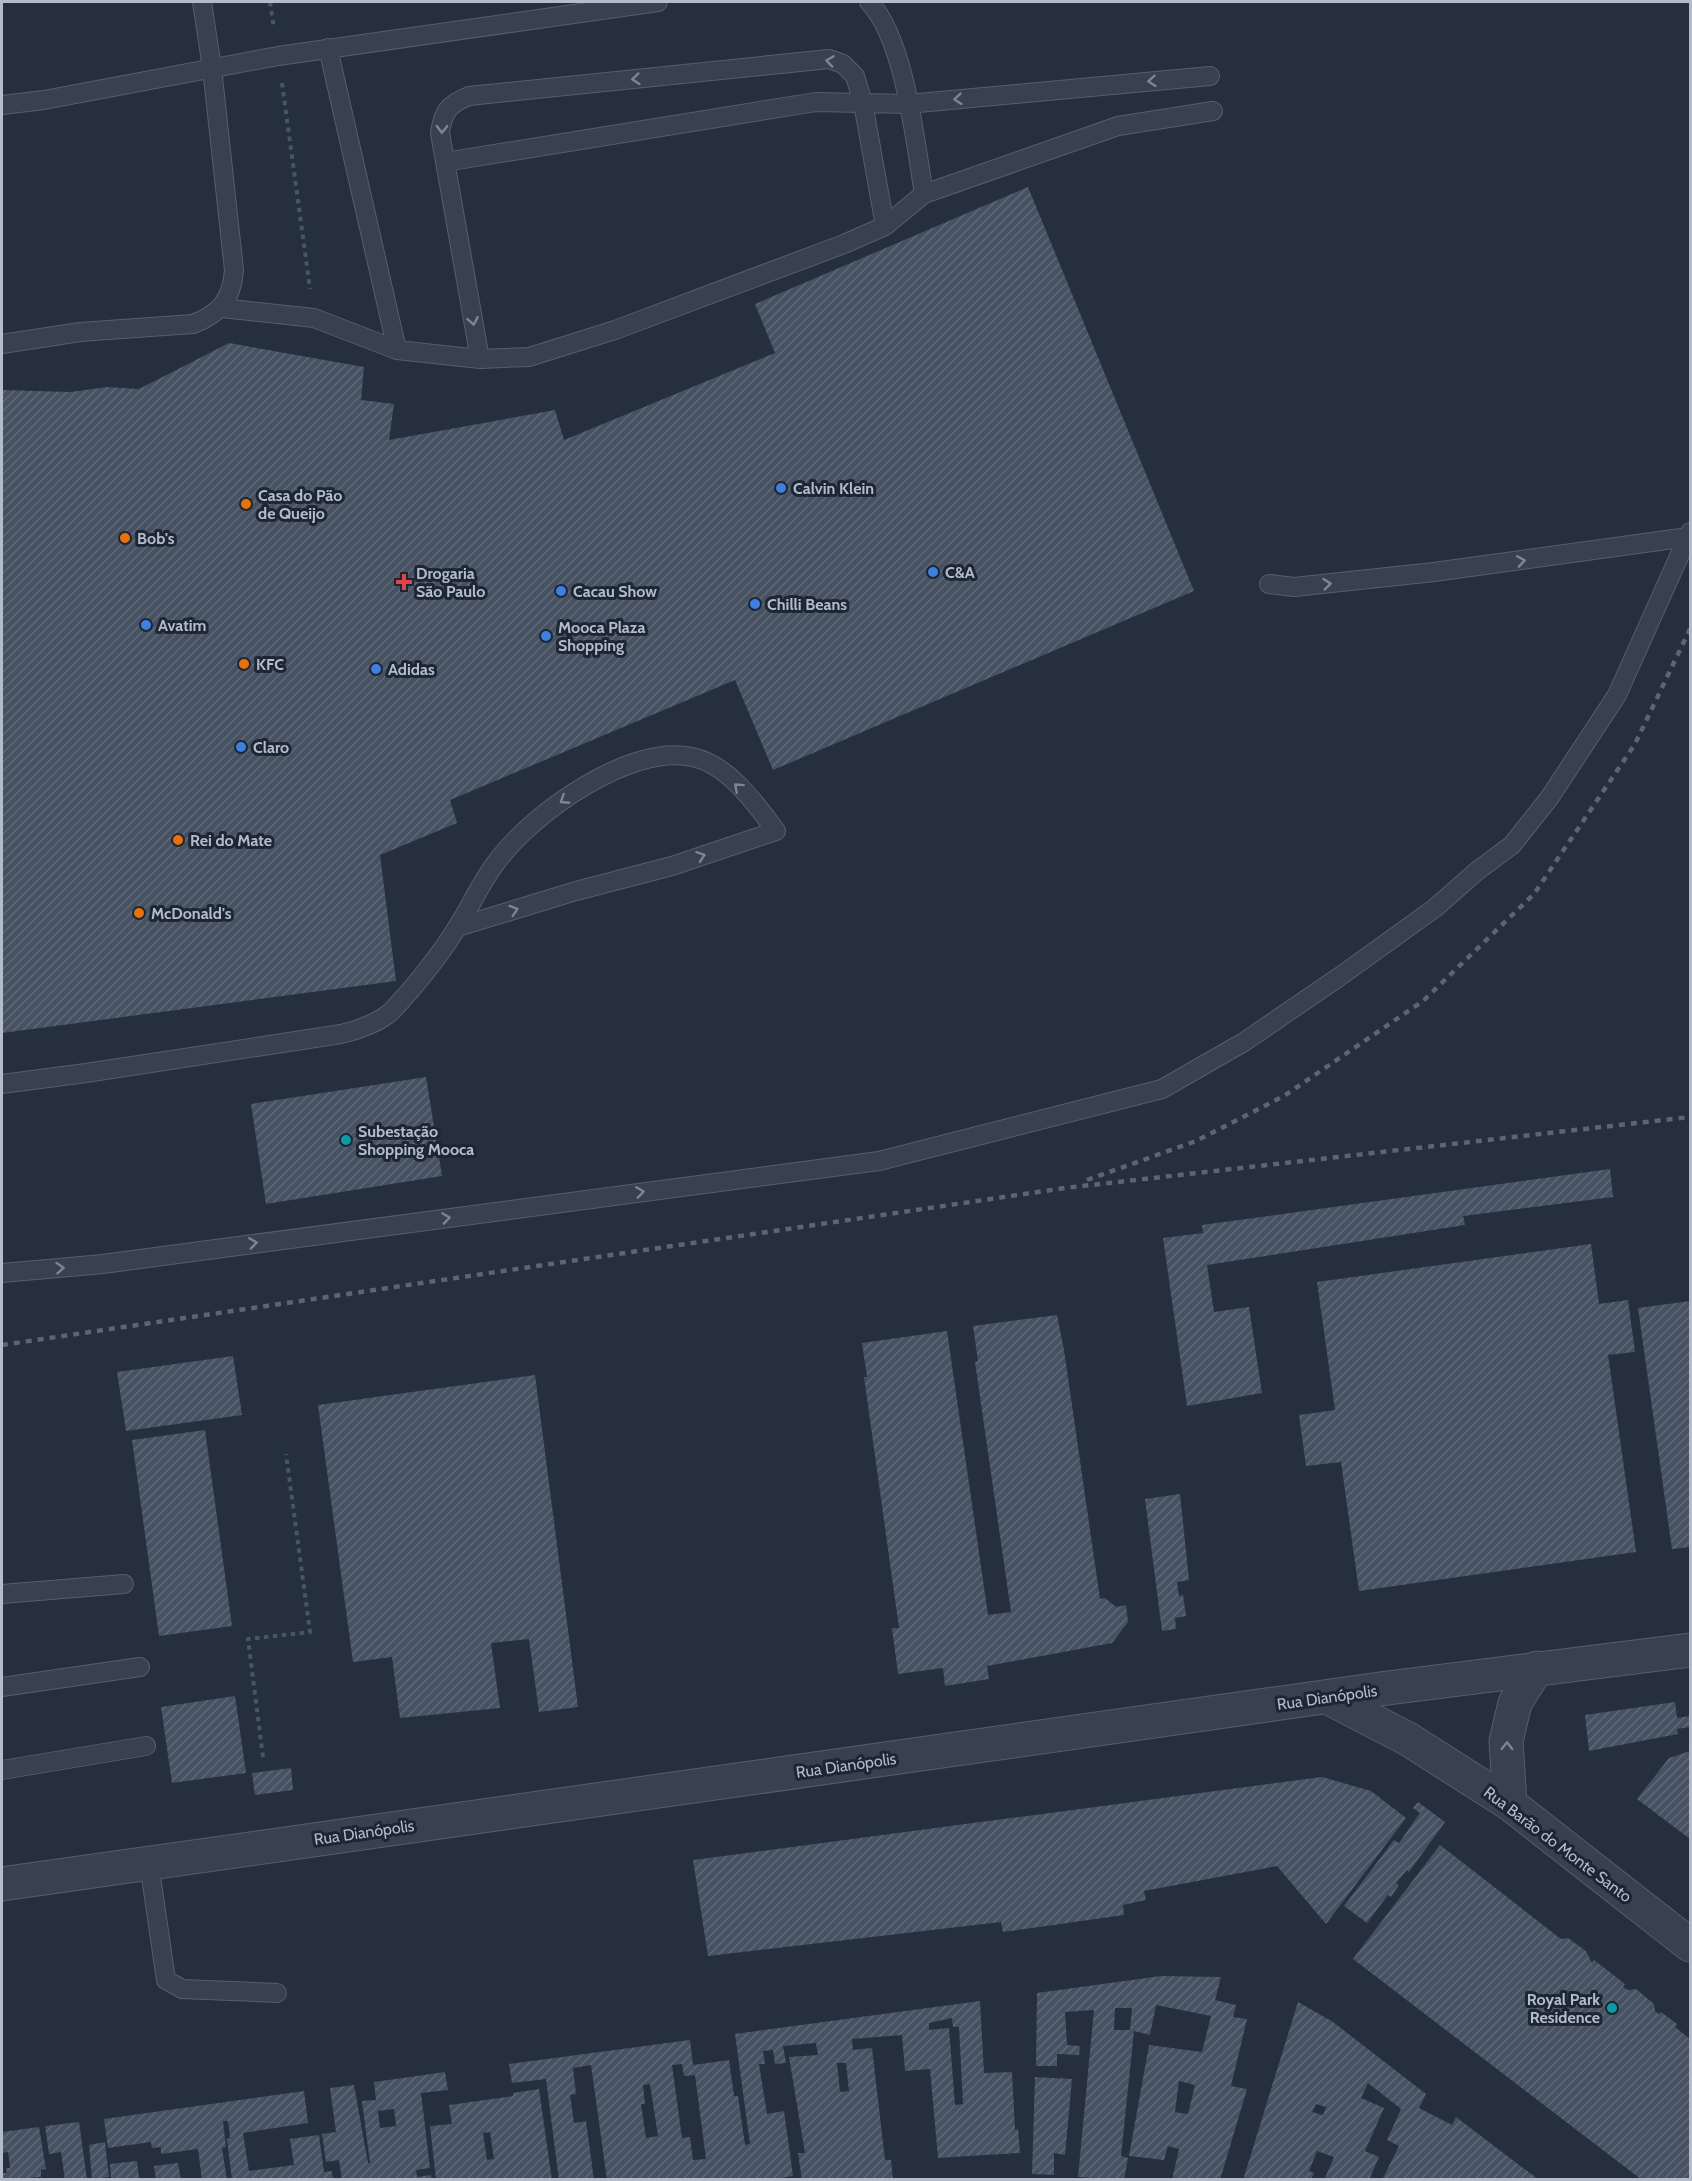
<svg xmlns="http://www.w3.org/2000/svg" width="1692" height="2181" font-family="Cabin,sans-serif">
<defs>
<pattern id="building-hatch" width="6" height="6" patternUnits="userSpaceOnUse" patternTransform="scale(1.5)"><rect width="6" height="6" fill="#465162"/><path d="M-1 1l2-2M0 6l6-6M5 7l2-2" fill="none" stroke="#5e6877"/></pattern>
</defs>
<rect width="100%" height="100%" fill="#252f3e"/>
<path fill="url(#building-hatch)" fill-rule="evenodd" d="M1028 187 1194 591 773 770 735 680 450 800 457 823 380 855 396 981 2 1033V390L71 392 107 387 139 389 229 343 364 367 361 400 394 404 389 440 555 410 564 440 775 353 755 304Z
M426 1077 442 1176 266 1204 251 1104Z
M1610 1169 1613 1197 1463 1216 1465 1225 1207 1265 1214 1312 1249 1307 1262 1393 1187 1406 1163 1238 1203 1233 1202 1225Z
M1591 1244 1599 1304 1628 1300 1635 1352 1608 1355 1636 1552 1359 1591 1341 1462 1306 1466 1299 1415 1335 1410 1317 1282Z
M1690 1301V1547L1672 1549 1638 1308Z
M1057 1315 1064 1350 1100 1599 1105 1598 1116 1607 1126 1605 1128 1622 1112 1643 987 1666 989 1679 945 1686 943 1668 898 1674 892 1628H899L864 1377H867L862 1343 947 1331 988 1615 1011 1612 975 1362 978 1361 973 1326Z
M233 1356 242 1415 126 1431 117 1372Z
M535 1375 578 1707 539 1712 529 1639 491 1643 500 1708 400 1718 392 1657 353 1662 318 1405Z
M205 1430 232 1626 159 1636 132 1440Z
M1180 1494 1189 1580 1177 1582 1179 1596 1183 1595 1186 1616 1175 1618 1176 1629 1162 1631 1145 1499Z
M235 1696 246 1773 172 1783 161 1707Z
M1675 1702 1677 1718 1690 1716V1727L1677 1729 1678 1734 1589 1751 1585 1715Z
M1690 1751V1839L1637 1799 1669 1758Z
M291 1768 293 1790 255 1795 252 1773Z
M1322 1777 1371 1791 1406 1818 1326 1924 1277 1866 1144 1891 1146 1900 1123 1905 1124 1915 1003 1932 1001 1922 708 1956 693 1860Z
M1418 1802 1445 1822 1409 1872 1407 1870 1396 1883 1399 1885 1391 1897 1388 1895 1367 1923 1344 1906 1394 1840 1399 1843 1420 1813 1413 1808Z
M1440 1845 1561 1939 1568 1938 1586 1951 1592 1963 1594 1960 1625 1984 1623 1987 1628 1990 1636 1989 1654 2004 1655 2011 1659 2014 1661 2012 1677 2024 1675 2027 1690 2039V2180H1642L1353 1959Z
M1161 1976 1221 1977 1215 2000 1236 2005 1233 2017 1247 2019 1231 2086 1247 2089 1220 2180H1172L1179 2149 1168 2146 1164 2160 1129 2156 1149 2045 1202 2052 1211 2016 1156 2005 1150 2035 1134 2031 1121 2156 1128 2158 1124 2180 1078 2177 1094 2010 1065 2012 1067 2045 1080 2046 1079 2055 1057 2054V2066H1036L1037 1993ZM1115 2008H1132L1130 2030H1114ZM1179 2081 1195 2085 1188 2114 1175 2112Z
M980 2001 984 2073 1012 2072 1015 2130 1018 2129 1020 2153 938 2158 930 2069 905 2071 902 2035 852 2039 853 2050 872 2048 885 2160H891L893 2180H802L798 2153H805L789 2057 818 2055 816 2043 783 2046 786 2063 775 2064 773 2050 763 2051 765 2064H759L767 2114 784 2111 793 2176 768 2180H607L591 2065 573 2068 576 2094 570 2095 574 2123 586 2121 594 2180H559L546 2079 512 2083 509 2064 690 2040 693 2065 729 2060 734 2096H738L745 2145 750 2144 735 2034ZM952 2018 953 2027H959L963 2104 955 2105 949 2028 929 2030V2023ZM837 2063H846L849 2091 840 2092ZM682 2064 684 2076 695 2075 706 2159 693 2160 690 2137 682 2138 672 2065ZM650 2084 658 2136 646 2138 641 2104H645L643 2085Z
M1298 2002 1333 2022 1426 2094 1419 2108 1452 2125 1456 2117 1539 2180H1382L1399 2146 1387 2140 1401 2109 1368 2083 1361 2098 1384 2108 1365 2151 1379 2157 1369 2180H1324L1334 2157 1317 2151 1309 2171 1314 2173 1311 2180H1243ZM1316 2104 1326 2107 1323 2115 1312 2112Z
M445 2072 448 2090 421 2093 430 2168 416 2170 417 2177 431 2175 432 2180H342L339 2160 326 2162 322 2134 336 2132 330 2088 354 2085 368 2163H370L362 2101 376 2100 374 2082ZM394 2109 396 2126 380 2128 378 2111Z
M1035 2077 1072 2079 1065 2155 1054 2153V2175L1032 2174Z
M539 2089 552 2180H436L430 2126 452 2124 449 2105 513 2096V2093ZM490 2132 494 2159 487 2160 483 2133Z
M304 2091 308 2123 243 2133 249 2171 294 2165 290 2139 319 2135 324 2172 332 2171 333 2180H232L227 2139 230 2138 228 2121H223L226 2147 222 2148 227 2180H202L198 2149 161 2154V2147L152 2148 151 2142 108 2148 104 2119Z
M79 2122 87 2180H65L61 2152 49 2154 45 2126Z
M39 2127 46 2169 41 2170V2177L2 2180V2173H7L6 2168H10L8 2152 2 2153V2132Z
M105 2142 109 2177 92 2179 89 2145Z
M137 2161 139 2178 144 2180H111L110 2164Z
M178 2163 181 2180H156L154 2166Z"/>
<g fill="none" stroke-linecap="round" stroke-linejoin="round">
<g stroke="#565f6c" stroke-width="20">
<path id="service" d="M869 2C905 39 915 142 924 194L1118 126 1213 111
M328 48 397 350 480 359 529 357 615 330 844 244 885 226 924 194
M2 105 44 100 278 56 658 2
M445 162 816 102 908 104 1210 76
M222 308 314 318 397 350
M2 344 80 332 193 324C220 314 232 299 234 270L212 68 202 2
M480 359 440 133C443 111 449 104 469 96L829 59 843 64 855 76 863 103 885 226
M1269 584 1294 587 1434 572 1688 537
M2 1084 86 1073 341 1034C358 1030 373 1025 387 1015 395 1009 402 999 409 992 426 972 444 949 458 926 472 904 482 880 498 860 533 813 631 743 692 757 728 764 756 804 776 831L672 866 576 891 458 927
M2 1273 103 1264 879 1161 1162 1089 1244 1042 1339 977 1435 908 1477 871 1512 845 1550 797 1617 695 1690 532
M2 1594 124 1584
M2 1687 140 1667
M2 1770 146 1746
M149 1863 166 1980 182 1989 277 1993"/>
</g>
<g stroke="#565f6c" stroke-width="35">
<path id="tertiary" d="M1327 1697 1408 1739 1510 1804 1690 1945
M1510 1804 1506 1741 1515 1703 1537 1668
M2 1884 1380 1689 1690 1650"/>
</g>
<path stroke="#45595c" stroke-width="4" stroke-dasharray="4.5 4.5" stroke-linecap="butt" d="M270 2 274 28
M282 83 310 289
M263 1757 248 1639 310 1632 286 1454"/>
<use href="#service" stroke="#38414e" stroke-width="18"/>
<use href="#tertiary" stroke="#38414e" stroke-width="33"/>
<path stroke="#5b6575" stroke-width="4.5" stroke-dasharray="6 6" stroke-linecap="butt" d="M1087 1180 1196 1141 1284 1096 1423 1001 1534 894 1635 744 1690 629
M2 1345 1065 1188 1690 1117"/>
</g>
<defs><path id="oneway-chevron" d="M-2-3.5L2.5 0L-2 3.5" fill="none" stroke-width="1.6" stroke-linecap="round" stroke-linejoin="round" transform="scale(1.5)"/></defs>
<g stroke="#7d8592">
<use href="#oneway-chevron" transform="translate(830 61) rotate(-172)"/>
<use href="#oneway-chevron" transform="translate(636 79) rotate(174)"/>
<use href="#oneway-chevron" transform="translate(1152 81) rotate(175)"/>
<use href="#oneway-chevron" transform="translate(958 99) rotate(175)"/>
<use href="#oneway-chevron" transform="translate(442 129) rotate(91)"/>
<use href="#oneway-chevron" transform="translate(473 321) rotate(80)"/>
<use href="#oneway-chevron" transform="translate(1521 561) rotate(-9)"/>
<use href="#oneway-chevron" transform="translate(1327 584) rotate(-6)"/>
<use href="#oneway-chevron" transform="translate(738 787) rotate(-138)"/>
<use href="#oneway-chevron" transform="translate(564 800) rotate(147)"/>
<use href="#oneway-chevron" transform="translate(701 856) rotate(-19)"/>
<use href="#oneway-chevron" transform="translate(514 910) rotate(-18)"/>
<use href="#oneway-chevron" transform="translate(640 1192) rotate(-8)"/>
<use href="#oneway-chevron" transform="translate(446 1218) rotate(-8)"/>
<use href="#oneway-chevron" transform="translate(253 1243) rotate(-8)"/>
<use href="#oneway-chevron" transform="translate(60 1268) rotate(-5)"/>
<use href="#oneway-chevron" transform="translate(1507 1746) rotate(-89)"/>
</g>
<g fill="#3f7fe0" stroke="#1d2633" stroke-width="2">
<circle cx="781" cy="488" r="6"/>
<circle cx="933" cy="572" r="6"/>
<circle cx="561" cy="591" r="6"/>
<circle cx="755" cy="604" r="6"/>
<circle cx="146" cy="625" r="6"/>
<circle cx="546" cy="636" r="6"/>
<circle cx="376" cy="669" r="6"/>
<circle cx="241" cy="747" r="6"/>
</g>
<g fill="#e8710a" stroke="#1d2633" stroke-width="2">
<circle cx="246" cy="504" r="6"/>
<circle cx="125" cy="538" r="6"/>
<circle cx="244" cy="664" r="6"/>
<circle cx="178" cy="840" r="6"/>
<circle cx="139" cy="913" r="6"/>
</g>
<path fill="#e0444e" stroke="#1d2633" stroke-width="2" d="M401 573h6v6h6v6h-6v6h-6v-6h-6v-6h6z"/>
<g fill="#0f9aa8" stroke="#1d2633" stroke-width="2">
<circle cx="346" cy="1140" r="6"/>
<circle cx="1612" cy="2008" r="6"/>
</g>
<g text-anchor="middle" stroke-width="6" stroke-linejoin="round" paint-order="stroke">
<g font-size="16" font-weight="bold" fill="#b5bcc9" stroke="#1d2633" text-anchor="start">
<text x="793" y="494">Calvin Klein</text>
<text x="258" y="501">Casa do Pão<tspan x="258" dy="18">de Queijo</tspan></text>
<text x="137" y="544">Bob's</text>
<text x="945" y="578">C&amp;A</text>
<text x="416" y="579">Drogaria<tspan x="416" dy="18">São Paulo</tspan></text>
<text x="573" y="597">Cacau Show</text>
<text x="767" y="610">Chilli Beans</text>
<text x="158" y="631">Avatim</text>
<text x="558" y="633">Mooca Plaza<tspan x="558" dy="18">Shopping</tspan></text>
<text x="256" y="670">KFC</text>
<text x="388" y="675">Adidas</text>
<text x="253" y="753">Claro</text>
<text x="190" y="846">Rei do Mate</text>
<text x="151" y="919">McDonald's</text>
<text x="358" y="1137">Subestação<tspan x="358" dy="18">Shopping Mooca</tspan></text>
<text x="1600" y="2005" text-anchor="end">Royal Park<tspan x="1600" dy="18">Residence</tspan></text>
</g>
<g font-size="16" fill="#b5bcc9" stroke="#1d2633">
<text transform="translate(1327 1697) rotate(-8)" y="6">Rua Dianópolis</text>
<text transform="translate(846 1765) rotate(-8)" y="6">Rua Dianópolis</text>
<text transform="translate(364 1832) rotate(-8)" y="6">Rua Dianópolis</text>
<text transform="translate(1558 1844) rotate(37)" y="6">Rua Barão do Monte Santo</text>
</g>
</g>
<rect width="1692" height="2181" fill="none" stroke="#b5bcc9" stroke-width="6"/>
</svg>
